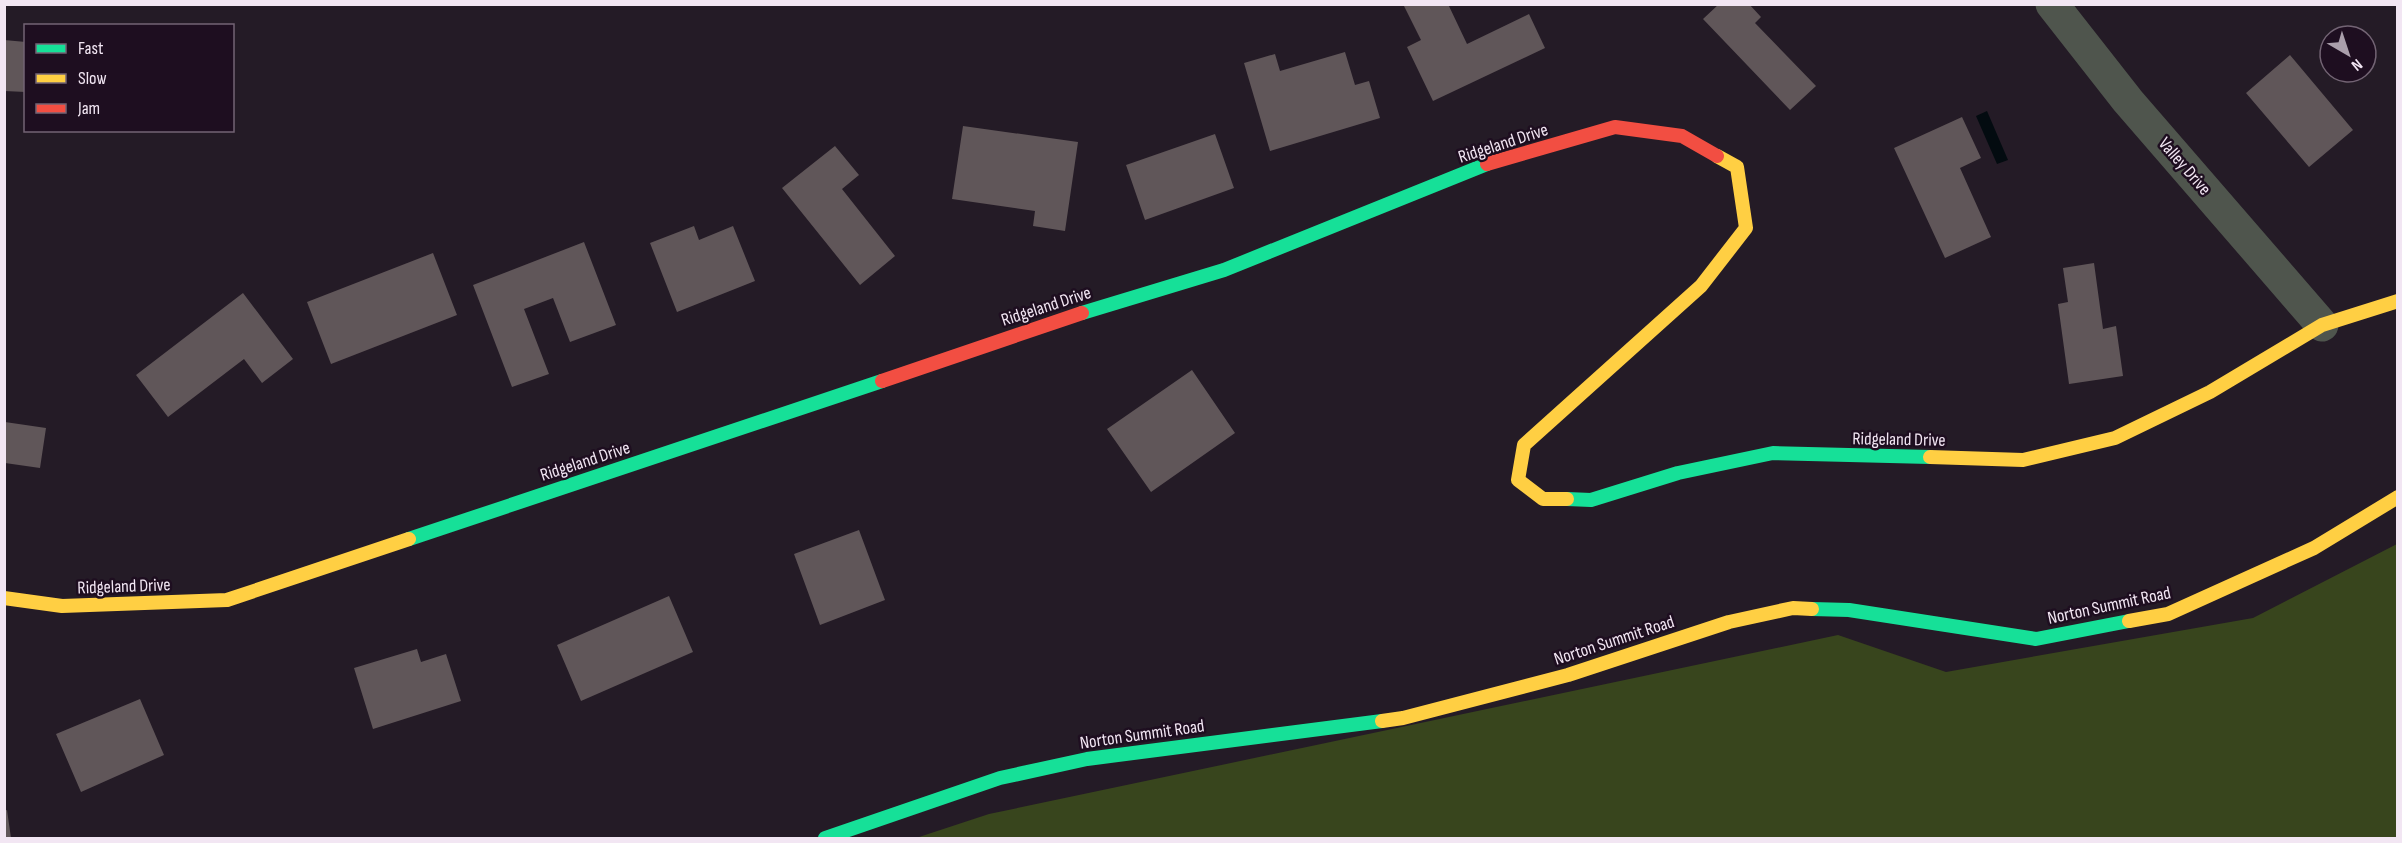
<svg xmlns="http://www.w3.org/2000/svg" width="2402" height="843" font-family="'Sofia Sans Condensed',sans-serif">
<rect width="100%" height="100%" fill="#241b26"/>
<path fill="#38451d" d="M2397 544V838H916L989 814 1838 635 1946 672 2253 618Z"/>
<path fill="#030b10" d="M1987 111 2008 160 1997 164 1976 116Z"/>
<path fill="#605659" d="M1403 4H1448L1467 44 1529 14 1545 48 1433 101 1407 47 1421 40Z
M1719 4H1749L1761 17 1755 23 1816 86 1790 110 1703 19Z
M4 40 26 42V92L4 91Z
M1345 52 1355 85 1369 81 1380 118 1270 151 1244 63 1275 54 1280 71Z
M2290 55 2353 130 2309 167 2246 93Z
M1962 117 1981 158 1960 168 1991 237 1945 258 1894 148Z
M963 126 1078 142 1065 231 1033 226 1035 211 952 199Z
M1215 134 1234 188 1145 220 1126 165Z
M835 146 859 175 842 189 895 256 860 285 782 188Z
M694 226 699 240 733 226 755 281 677 312 650 243Z
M584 242 616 325 570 342 553 298 524 309 549 374 512 387 473 285Z
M433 253 457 315 331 364 307 302Z
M2094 263 2103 329 2116 326 2123 376 2069 384 2058 304 2068 302 2063 268Z
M243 293 293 359 262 383 244 359 168 417 136 375Z
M1192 370 1235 433 1151 492 1107 429Z
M5 422 46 428 40 468 5 463Z
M859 530 885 600 820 625 794 554Z
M669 596 693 652 581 701 557 645Z
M417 649 421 662 446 654 461 701 373 729 354 668Z
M140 699 164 755 81 792 56 734Z
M7 810 11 838H4V811Z"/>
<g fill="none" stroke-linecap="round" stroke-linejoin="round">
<path stroke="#4f554d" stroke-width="33" d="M2052 4 2128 101 2322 325"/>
<path stroke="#16e098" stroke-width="14" d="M1082 313 1224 270 1487 164
M1567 499 1591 500 1678 473 1773 453 1930 457
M409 539 882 381
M1812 609 1849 610 2036 639 2129 621
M825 838 1000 778 1087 759 1382 721"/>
<path stroke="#ffcf43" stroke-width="14" d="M1930 457 2023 460 2115 438 2210 392 2322 325 2398 301
M1567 499H1543L1518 480 1524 445 1701 286 1746 228 1737 167 1717 156
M4 598 62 606 227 600 409 539
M2129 621 2168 614 2314 548 2398 497
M1382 721 1403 718 1568 675 1729 622 1793 608 1812 609"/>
<path stroke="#f24e42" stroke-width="14" d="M1487 164 1615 127 1682 136 1717 156
M882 381 1082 313"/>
</g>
<g text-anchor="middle" stroke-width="5" stroke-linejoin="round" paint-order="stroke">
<g font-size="18" fill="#f2e6f3" stroke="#1e0e20">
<text transform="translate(1503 143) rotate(-18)" y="6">Ridgeland Drive</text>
<text transform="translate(2185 166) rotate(49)" y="6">Valley Drive</text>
<text transform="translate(1046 306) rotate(-18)" y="6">Ridgeland Drive</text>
<text transform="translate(1899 439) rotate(1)" y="6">Ridgeland Drive</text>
<text transform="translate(585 461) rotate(-18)" y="6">Ridgeland Drive</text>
<text transform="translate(124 586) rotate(-2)" y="6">Ridgeland Drive</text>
<text transform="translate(2109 605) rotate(-12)" y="6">Norton Summit Road</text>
<text transform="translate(1614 640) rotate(-18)" y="6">Norton Summit Road</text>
<text transform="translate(1142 734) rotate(-8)" y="6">Norton Summit Road</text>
</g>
</g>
<rect width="2402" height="843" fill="none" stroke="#f2e6f3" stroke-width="12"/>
<rect x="24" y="24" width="210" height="108" fill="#1e0e20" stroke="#736474" stroke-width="1.5"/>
<rect x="36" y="44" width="30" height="9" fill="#16e098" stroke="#736474" stroke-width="1.5"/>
<text x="78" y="54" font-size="18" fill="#f2e6f3">Fast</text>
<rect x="36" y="74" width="30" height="9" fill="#ffcf43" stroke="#736474" stroke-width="1.5"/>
<text x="78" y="84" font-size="18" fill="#f2e6f3">Slow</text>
<rect x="36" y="104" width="30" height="9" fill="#f24e42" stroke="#736474" stroke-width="1.5"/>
<text x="78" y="114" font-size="18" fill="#f2e6f3">Jam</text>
<g transform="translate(2348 54) rotate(141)"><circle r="28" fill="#1e0e20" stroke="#736474" stroke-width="1.5"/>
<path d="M0-4.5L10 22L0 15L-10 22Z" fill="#aa9fab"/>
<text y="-9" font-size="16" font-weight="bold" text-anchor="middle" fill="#f2e6f3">N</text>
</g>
</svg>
